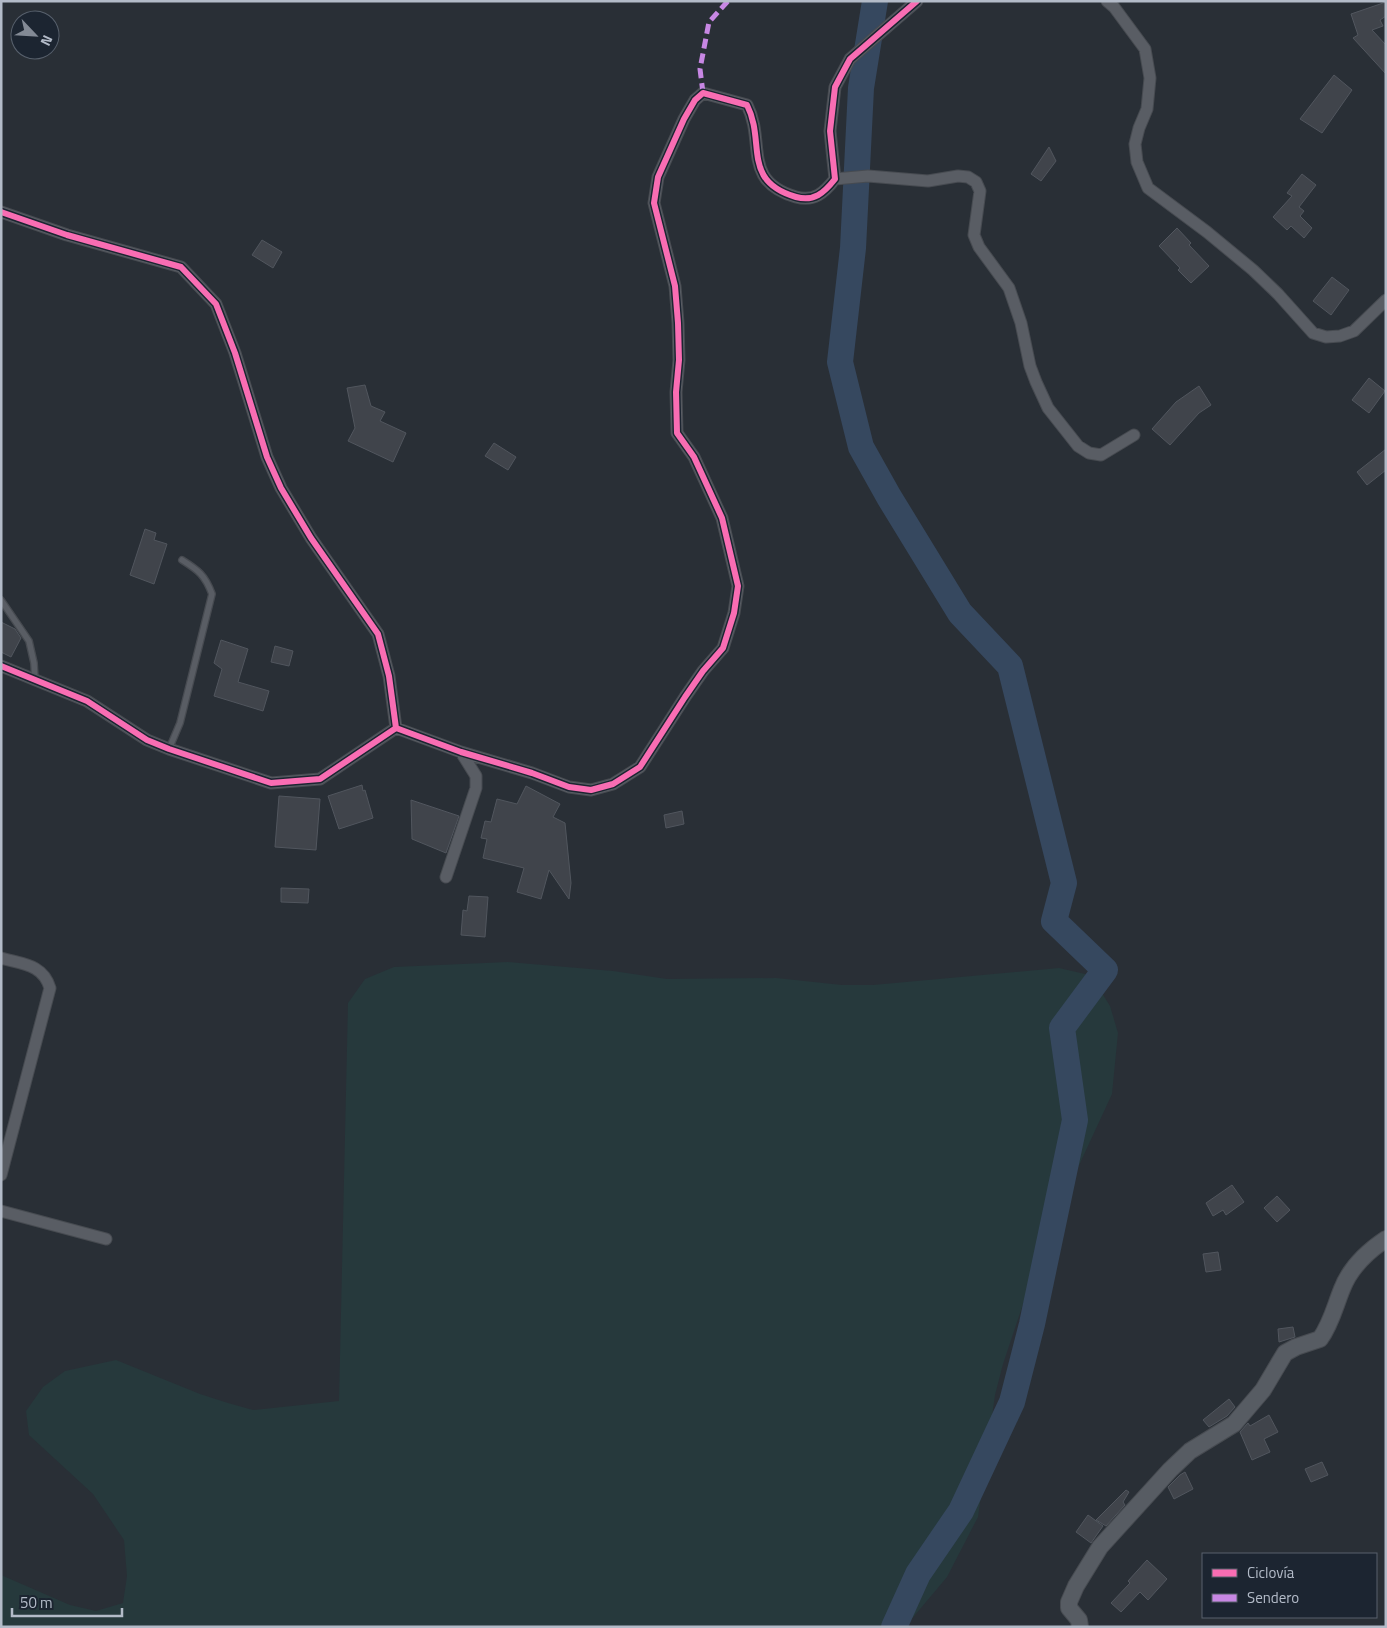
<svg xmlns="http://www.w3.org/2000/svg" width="1387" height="1628" font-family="'Titillium Web',sans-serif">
<rect width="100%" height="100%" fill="#292f36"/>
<path fill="#26393c" d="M508 962 613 971 667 979 776 978 842 985H873L1059 968 1085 974 1095 982 1110 1006 1118 1033 1112 1094 1044 1241 1003 1364 995 1395 978 1517 947 1577 910 1621 898 1627H1V1575L70 1605 96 1611 123 1603 127 1576 124 1540 93 1494 29 1435 26 1411 43 1387 65 1371 116 1360 200 1394 228 1403 253 1410 339 1401 348 1003 365 979 394 967Z"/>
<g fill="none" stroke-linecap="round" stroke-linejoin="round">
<path stroke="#36485f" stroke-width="26" d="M875 1 861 88 853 248 840 362 861 447 889 497 960 613 1010 666 1064 883 1054 921 1105 970 1062 1028 1075 1120 1032 1324 1012 1402 961 1511 918 1574 894 1627"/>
</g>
<path fill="#40444b" stroke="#51565e" d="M1386 2V16L1380 20 1383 26 1372 30 1386 45V74L1353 38 1358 35 1351 14Z
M1334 75 1352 90 1322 133 1300 119Z
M1049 147 1056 161 1041 181 1031 174Z
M1302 174 1316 185 1299 207 1304 211 1300 216 1312 228 1304 238 1291 226 1287 230 1273 217 1292 196 1287 193Z
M1177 228 1191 243 1189 245 1209 266 1191 283 1178 270 1180 268 1159 246Z
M262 240 282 252 273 268 252 255Z
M1332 277 1349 290 1331 315 1313 301Z
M1369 378 1385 391 1369 413 1352 400Z
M365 385 371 406 385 412 380 421 406 433 393 462 348 441 355 428 347 388Z
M1199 386 1211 405 1199 413 1170 445 1152 429 1176 402Z
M494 443 516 457 508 470 485 456Z
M1386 449V470L1367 485 1357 472Z
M145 529 156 533 154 540 167 544 154 584 130 575Z
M1 622 15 629 21 638 11 657 1 652Z
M221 640 248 649 238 682 269 691 263 711 214 696 222 669 214 663Z
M275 646 293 651 289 666 271 662Z
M362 785 363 791 365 790 373 818 339 829 328 796Z
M526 786 560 804 553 817 565 823 571 883 569 899 549 870 541 899 517 892 524 868 483 858 487 839 481 838 485 821 491 822 497 799 517 804Z
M279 796 320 799 316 850 275 847Z
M411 800 459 816 446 853 412 839Z
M682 811 684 824 666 828 664 815Z
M281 888 309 889 308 903 281 902Z
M469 896 488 897 485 937 461 935 463 910 467 911Z
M1232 1185 1244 1202 1226 1215 1223 1210 1213 1216 1206 1203Z
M1277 1196 1290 1210 1277 1222 1264 1208Z
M1218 1252 1221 1270 1206 1272 1203 1254Z
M1293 1327 1295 1337 1279 1342 1278 1329Z
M1229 1399 1235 1407 1227 1416 1209 1427 1203 1420Z
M1269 1415 1278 1432 1264 1439 1270 1452 1252 1460 1240 1432 1248 1423 1250 1426Z
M1322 1462 1328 1475 1311 1482 1305 1469Z
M1185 1472 1193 1489 1174 1499 1168 1487 1180 1475Z
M1126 1490 1129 1492 1123 1502 1125 1505 1106 1526 1096 1520Z
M1088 1515 1103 1526 1091 1543 1076 1532Z
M1147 1560 1167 1579 1148 1600 1140 1592 1121 1612 1111 1603 1130 1583 1128 1581Z"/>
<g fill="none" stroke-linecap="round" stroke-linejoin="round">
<g stroke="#474b51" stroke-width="8">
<path id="lane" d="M1 600 29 641 34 663 35 680
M169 749 180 723 212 594C205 575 198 570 182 560"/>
</g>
<g stroke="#474b51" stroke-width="13">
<path id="street" d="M1107 1 1114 7 1145 49 1150 78 1147 109 1139 128 1135 144 1137 162 1148 188 1207 232 1253 270 1278 294 1313 333 1326 337 1340 336 1354 331 1386 300
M835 179 868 176 928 181 958 176 968 177 976 182 980 191 974 235 979 247 1009 288 1021 323 1030 366 1036 382 1048 408 1078 446 1089 453 1101 455 1134 435
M1 212 67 235 181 267 216 304 235 353 267 457 281 488 311 538 378 634 389 676 396 728
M1 666 87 701 147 740 169 749 271 783 320 779 396 728 461 752 532 773 569 787 591 790 613 784 640 767 685 697 703 671 723 648 734 613 738 586 722 518 694 457 677 433 676 392 679 360 678 323 675 286 654 203 658 177 684 119 695 100 703 93 747 105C766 142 741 181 796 197 814 202 824 193 835 179L830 131 835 87 850 59 917 1
M446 877 476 788V776L461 752
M1 958C22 964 43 964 50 988L1 1175
M1 1211 106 1239"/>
</g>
<g stroke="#474b51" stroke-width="18">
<path id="secondary" d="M1080 1627 1079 1620 1069 1608V1602L1076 1586 1100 1547 1170 1470 1190 1451 1234 1424 1263 1390 1285 1353 1296 1347 1320 1339C1331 1324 1335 1306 1342 1289 1350 1268 1368 1251 1386 1239"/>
</g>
<use href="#lane" stroke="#595d64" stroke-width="5.5"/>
<use href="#street" stroke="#595d64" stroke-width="11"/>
<use href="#secondary" stroke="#575c63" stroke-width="16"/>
<path stroke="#c787e3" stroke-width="5" stroke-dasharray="10 5" stroke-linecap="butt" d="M703 93 700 69 709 22 728 1"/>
<g stroke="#1c2531" stroke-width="9">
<path id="cycleway" d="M1 212 67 235 181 267 216 304 235 353 267 457 281 488 311 538 378 634 389 676 396 728
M1 666 87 701 147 740 169 749 271 783 320 779 396 728 461 752 532 773 569 787 591 790 613 784 640 767 685 697 703 671 723 648 734 613 738 586 722 518 694 457 677 433 676 392 679 360 678 323 675 286 654 203 658 177 684 119 695 100 703 93 747 105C766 142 741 181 796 197 814 202 824 193 835 179L830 131 835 87 850 59 917 1"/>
</g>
<use href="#cycleway" stroke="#f96db3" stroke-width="6"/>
</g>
<rect width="1387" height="1628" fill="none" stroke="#b3bbc8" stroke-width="5"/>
<rect x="1202" y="1553" width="175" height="65" fill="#1c2531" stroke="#58616d"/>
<rect x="1212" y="1569" width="25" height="8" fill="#f96db3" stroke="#58616d"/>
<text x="1247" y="1578" font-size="15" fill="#b3bbc8">Ciclovía</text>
<rect x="1212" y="1594" width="25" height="8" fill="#c787e3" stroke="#58616d"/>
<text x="1247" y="1603" font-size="15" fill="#b3bbc8">Sendero</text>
<g transform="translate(35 35) rotate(115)"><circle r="24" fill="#1c2531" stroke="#58616d"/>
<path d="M0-4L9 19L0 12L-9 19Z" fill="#838a95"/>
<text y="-8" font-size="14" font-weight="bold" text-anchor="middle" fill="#b3bbc8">N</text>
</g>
<path d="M12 1608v8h110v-8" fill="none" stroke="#b3bbc8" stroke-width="2.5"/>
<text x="20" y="1608" font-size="15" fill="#b3bbc8" stroke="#1c2531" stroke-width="4" paint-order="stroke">50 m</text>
</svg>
